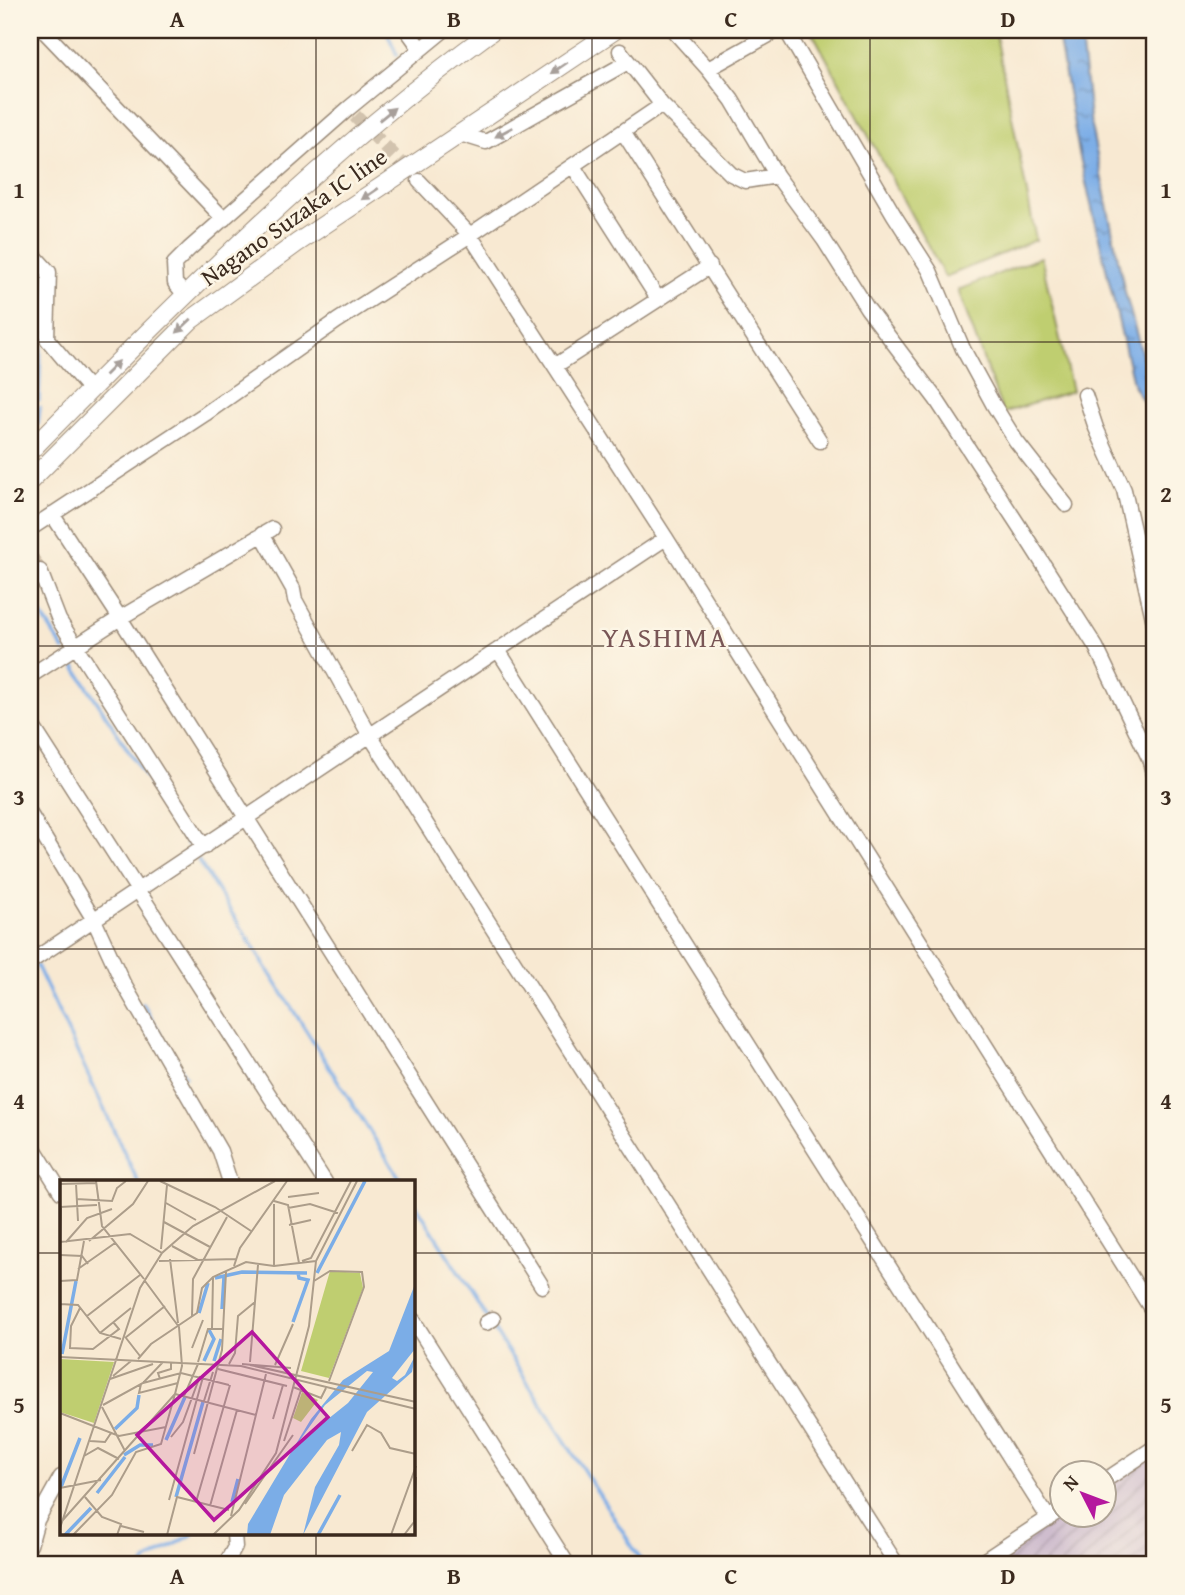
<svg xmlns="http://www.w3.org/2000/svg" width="1185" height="1595" font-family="'Gentium Book Plus',serif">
<defs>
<pattern id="industrial-furrows" width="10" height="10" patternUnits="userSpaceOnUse" patternTransform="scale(1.75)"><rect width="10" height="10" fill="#cfbdce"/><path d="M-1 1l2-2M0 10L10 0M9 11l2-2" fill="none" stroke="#a99aa7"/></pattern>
<pattern id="water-ripples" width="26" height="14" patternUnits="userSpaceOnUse" patternTransform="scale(1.75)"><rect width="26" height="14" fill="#7bade7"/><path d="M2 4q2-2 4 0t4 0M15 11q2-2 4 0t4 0" fill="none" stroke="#668dbb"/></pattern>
</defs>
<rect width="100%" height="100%" fill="#fcf5e5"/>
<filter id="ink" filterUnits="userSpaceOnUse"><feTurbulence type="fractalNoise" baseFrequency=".0143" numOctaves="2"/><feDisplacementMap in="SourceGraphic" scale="14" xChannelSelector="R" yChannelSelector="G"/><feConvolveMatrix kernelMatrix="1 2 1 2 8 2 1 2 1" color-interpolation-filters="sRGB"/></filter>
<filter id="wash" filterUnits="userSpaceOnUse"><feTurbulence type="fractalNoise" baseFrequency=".00686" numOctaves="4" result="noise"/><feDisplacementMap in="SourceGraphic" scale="28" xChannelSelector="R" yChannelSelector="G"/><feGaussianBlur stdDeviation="1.57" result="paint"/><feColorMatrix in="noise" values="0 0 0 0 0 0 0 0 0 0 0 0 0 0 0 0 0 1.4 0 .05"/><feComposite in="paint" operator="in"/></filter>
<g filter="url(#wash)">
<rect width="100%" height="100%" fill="#f8e9d2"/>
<path fill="url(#industrial-furrows)" d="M1155 1452V1565H984L1062 1514H1104L1105 1485Z"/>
<path fill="#bfce70" stroke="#7d7c47" stroke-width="2" d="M811 30H995L1036 240 945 277Z
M1041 257 1072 391 1003 413 958 290Z"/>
<path fill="url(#water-ripples)" stroke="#5b6c82" stroke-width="2" d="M1057 30H1080L1091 126 1124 288 1150 384 1155 390V419L1134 387 1079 153Z"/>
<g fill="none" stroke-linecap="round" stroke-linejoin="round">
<path stroke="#7bade7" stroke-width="3.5" d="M386 30 397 55
M39 401 41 340
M38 424 40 407
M30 597 64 650
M68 656 189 846
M30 793 64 857
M198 860 402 1182
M30 947 31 951
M37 966 138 1182
M143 1004 185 1076
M413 1200 487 1318
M491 1325 644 1565
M144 1565 147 1561 193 1534"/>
</g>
</g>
<g filter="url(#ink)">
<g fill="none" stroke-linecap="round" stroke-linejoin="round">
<path stroke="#d2c3ae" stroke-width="14" stroke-dasharray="14 7" stroke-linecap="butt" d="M355 116 413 175
M30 555 40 571"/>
<g stroke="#9a8a78" stroke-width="17">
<path id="minor" d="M43 30 224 219
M407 30 420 48
M673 30 708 69 732 100 777 176 824 240 867 308 936 399 1019 526 1096 647 1149 758 1155 781
M786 30 894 215 930 271 963 349 993 404 1016 441 1066 505
M620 51 662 105 731 174 745 181 777 176
M708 69 778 30
M623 132 820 441
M460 134 486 142 628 62
M573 166 658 299
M419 181 470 235 666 538 1155 1315
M30 251 49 272 47 339 90 390
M185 295 175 283 174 264 189 249 349 108 444 30
M555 366 710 266
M1085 395 1096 428 1124 490 1155 627
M52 514 120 618 542 1286
M30 529 205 414 337 321 470 235 662 105
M262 534 293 589 295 600 369 734 897 1565
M40 571 59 620 204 847
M498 650 1049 1519
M30 676 120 618 272 529
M30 722 325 1182
M30 814 94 920 123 983 220 1151 230 1182
M30 962 666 538
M30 1142 61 1192
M413 1320 568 1565
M486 1323 493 1319
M1104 1481 1155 1447
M30 1545 37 1520 61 1477
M225 1565 235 1547 234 1534
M977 1565 1062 1509"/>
</g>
<g stroke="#9a8a78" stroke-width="20">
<path id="major" d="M30 451C176 302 324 153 493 30
M30 481 191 320 297 243 615 30"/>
</g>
<use href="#minor" stroke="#fff" stroke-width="14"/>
<use href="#major" stroke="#fff" stroke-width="18"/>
</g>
<defs><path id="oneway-solid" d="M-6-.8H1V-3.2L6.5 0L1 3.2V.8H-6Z" transform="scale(1.75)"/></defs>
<g fill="#a79f9a">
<use href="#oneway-solid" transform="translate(559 68) rotate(146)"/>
<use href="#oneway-solid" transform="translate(387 114) rotate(-39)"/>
<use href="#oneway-solid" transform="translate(504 132) rotate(151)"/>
<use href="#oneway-solid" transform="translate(370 194) rotate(146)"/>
<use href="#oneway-solid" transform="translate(184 326) rotate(137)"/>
<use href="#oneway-solid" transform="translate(112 368) rotate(-45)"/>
</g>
</g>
<path fill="none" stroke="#3b2a1e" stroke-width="2" stroke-opacity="0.55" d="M316 30V1182M592 30V1565M870 30V1565M30 342H1155M30 646H1155M30 949H1155M30 1253H61M413 1253H1155M316 1534V1565"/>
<g text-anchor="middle" stroke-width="5" stroke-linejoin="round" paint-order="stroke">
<g font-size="24" fill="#3b2a1e" stroke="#fcf5e5">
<text transform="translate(294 217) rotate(-35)" y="8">Nagano Suzaka IC line</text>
</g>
<g font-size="28" letter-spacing="2" fill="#795656" stroke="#fcf5e5">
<text x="665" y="647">YASHIMA</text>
</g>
</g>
<g transform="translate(60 1180)">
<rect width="355" height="355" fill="#f8e9d2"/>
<path d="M270 91 300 93 303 108 269 198 241 191ZM0 179 54 182 34 243 0 232ZM242 212 258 220 241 242 233 238Z" fill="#bfce70"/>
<path d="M355 104V169L332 198 337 201 345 195 355 176 352 192 307 232 243 355 255 307 279 265 281 252 267 260 224 315 210 355H187L188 344 251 239 283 200 329 171ZM307 191 313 192 288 223 238 263 265 225Z" fill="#7bade7" fill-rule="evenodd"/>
<path fill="none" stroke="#7bade7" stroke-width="3.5" d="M257 93 305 1M155 98 182 92 247 93M162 129 164 97M139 133 148 103M233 142 248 100 239 98 238 93M2 174 16 101M144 181 154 159 149 150M154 181 161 159M55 249 77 228 79 215M106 260 125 217M64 275 80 265H93M1 307 20 258M37 313 65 277M116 317 143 222M172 322 178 299M5 355 31 328M258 355 280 315"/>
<path fill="none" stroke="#ac9d8a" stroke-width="2" d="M36 1 42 46 84 99M100 1 155 27 191 51M0 4 36 3M16 4 18 41M228 17 259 13M16 19 52 21 57 8 66 1M214 21 228 25 239 83M106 23 136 40M0 27 37 25M228 28 250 24 278 33M104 42 150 67M229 45 251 40M29 61 73 24 88 1M0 62 70 54 102 73M6 62 27 38 52 29M112 66 138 80M101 69 107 5M0 73 1 27M0 75 22 76 28 84M110 79 118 143M99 81 176 79M242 81 251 78 291 1M174 86 180 68 227 1M214 86V24M18 89 55 63M0 101 17 100 24 61M254 101 270 91 302 92 304 107 269 201M0 104V144M0 124 18 125 40 153 61 159M20 128 11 146 10 168 33 169 59 149 53 142M27 136 80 95M132 136 133 99 167 37M152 148 153 98M40 153 71 128M65 158 105 126M66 158 80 176M132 168 143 140M0 177 181 186 356 229M78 179 91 164 137 133 142 108 153 97 186 82 214 86 256 81M56 180 80 108 102 73 133 46 215 1M138 182 148 149H163M190 182 198 85M169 184 175 173 178 136 195 122M182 184 231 188M190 185 356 222M215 185 233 144M158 189 227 206M53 196 71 181M50 199 93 184M100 199 98 193 111 189V183M83 203 121 193 169 205M81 204 79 213 118 203M233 207 261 218 266 208M124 216 138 184M144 221 153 192M43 225 83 203 103 182M42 227 65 271M0 233 59 256 106 247M213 239 223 205M111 257 123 242 140 196M30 261 45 262 51 253M224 261 241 210M292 271 307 245 321 253 330 268 356 274M134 274 162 170 166 92M24 276 38 268 59 279M0 308 41 300M25 317 42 337 61 344 57 355M109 320 143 197M136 322 170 205M185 324 233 255M150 326 177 230M171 336 206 194M2 341 115 214 122 186 119 147 85 101M61 346 84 352M0 348 56 180M13 355 52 315 76 272 101 264 115 214 196 235M107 355 117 317 169 330M153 355 179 330 216 273 249 146 256 81 297 1M331 355 356 286M344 355 354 342 356 297"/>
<path fill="#b5179e" fill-opacity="0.15" stroke="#b5179e" stroke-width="3.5" d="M192 152 268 237 154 340 77 255Z"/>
<rect width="355" height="355" fill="none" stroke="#3b2a1e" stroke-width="3.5"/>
</g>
<rect width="1185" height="1595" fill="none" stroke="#fcf5e5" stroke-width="77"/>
<g transform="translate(1083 1494) rotate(312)"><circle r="33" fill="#fcf5e5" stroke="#afa495" stroke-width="2"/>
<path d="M0-5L12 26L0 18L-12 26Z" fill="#b5179e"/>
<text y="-10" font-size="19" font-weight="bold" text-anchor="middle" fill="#3b2a1e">N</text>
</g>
<rect x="38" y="38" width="1108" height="1518" fill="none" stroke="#3b2a1e" stroke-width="2.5"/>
<g font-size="23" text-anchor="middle" font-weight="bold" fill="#3b2a1e">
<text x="177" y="27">A</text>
<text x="454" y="27">B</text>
<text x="731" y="27">C</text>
<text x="1008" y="27">D</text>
<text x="19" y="198">1</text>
<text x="1166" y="198">1</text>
<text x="19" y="502">2</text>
<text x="1166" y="502">2</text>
<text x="19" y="805">3</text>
<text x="1166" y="805">3</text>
<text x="19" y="1109">4</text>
<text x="1166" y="1109">4</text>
<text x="19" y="1413">5</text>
<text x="1166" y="1413">5</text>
<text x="177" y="1584">A</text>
<text x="454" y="1584">B</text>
<text x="731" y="1584">C</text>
<text x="1008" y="1584">D</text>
</g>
</svg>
